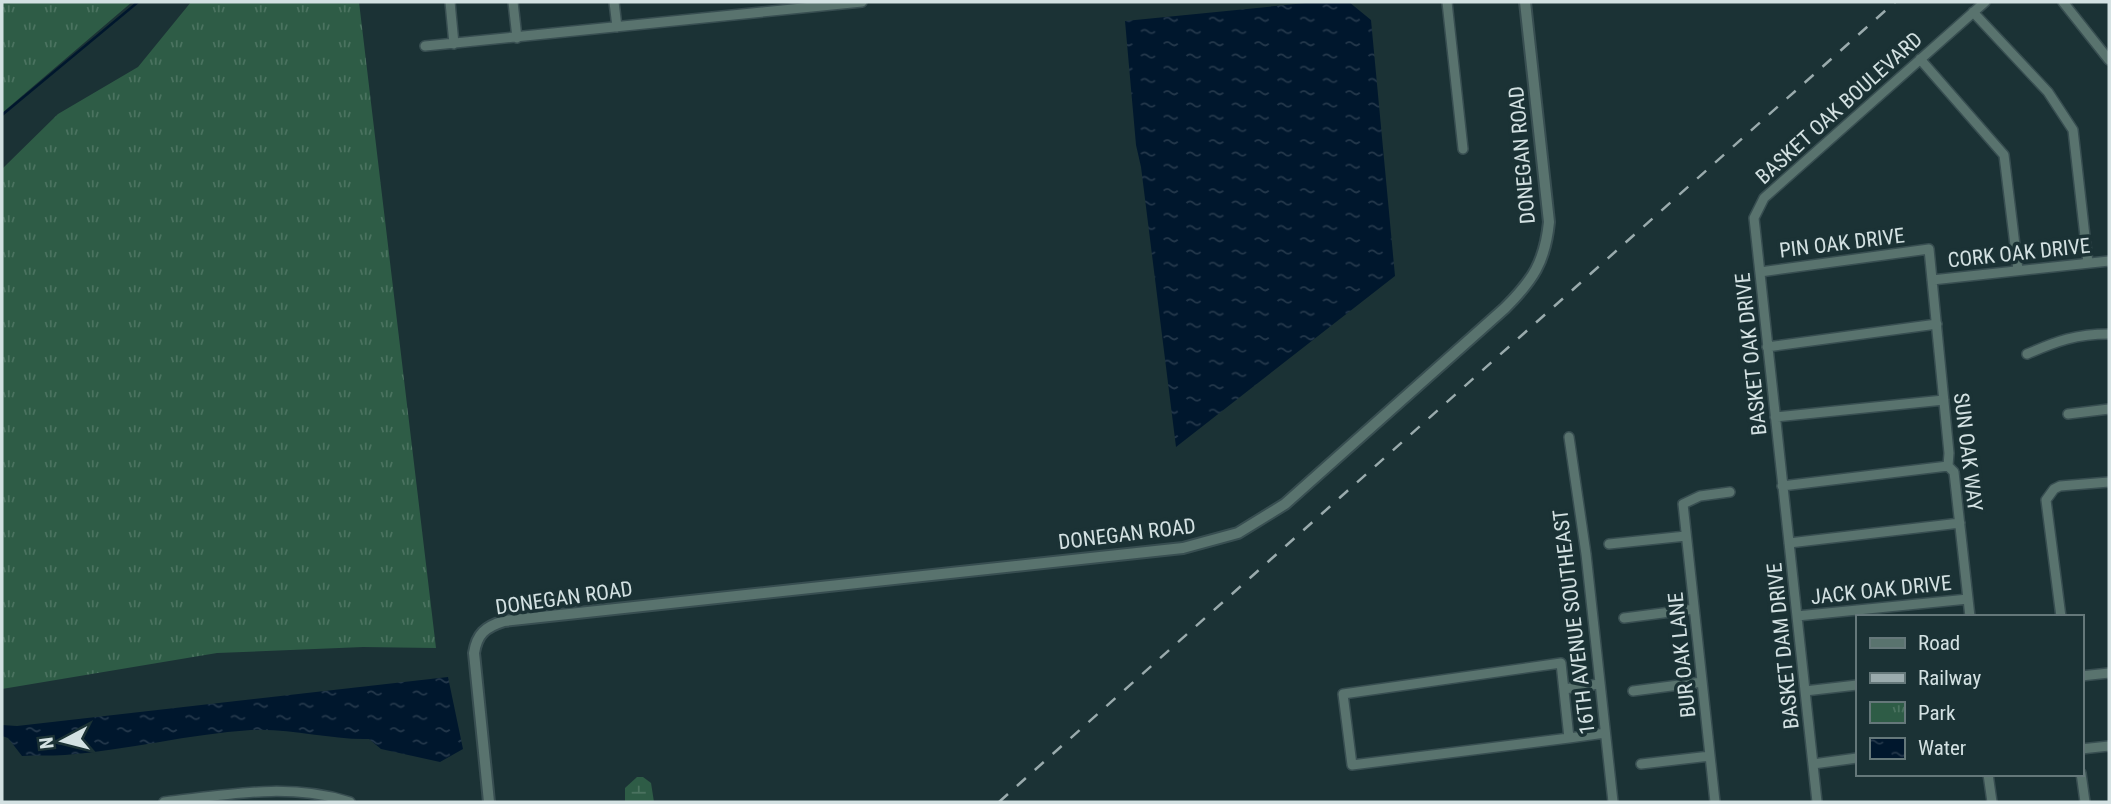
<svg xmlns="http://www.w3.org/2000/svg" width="2111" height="804" font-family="'Roboto Condensed',sans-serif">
<defs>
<pattern id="wetland-marsh" width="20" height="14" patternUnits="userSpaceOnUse" patternTransform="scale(1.75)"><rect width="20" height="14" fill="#2e5c46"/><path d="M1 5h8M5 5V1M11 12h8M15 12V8" fill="none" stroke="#4b7360"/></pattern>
<pattern id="park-tufts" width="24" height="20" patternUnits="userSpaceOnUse" patternTransform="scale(1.75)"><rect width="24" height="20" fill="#2e5c46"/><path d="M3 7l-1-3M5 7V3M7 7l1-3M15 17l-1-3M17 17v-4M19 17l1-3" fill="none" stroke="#4b7360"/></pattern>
<pattern id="water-ripples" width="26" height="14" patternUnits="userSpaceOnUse" patternTransform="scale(1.75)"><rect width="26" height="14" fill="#00172d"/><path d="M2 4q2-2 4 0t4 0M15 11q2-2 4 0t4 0" fill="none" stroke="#24384b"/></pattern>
</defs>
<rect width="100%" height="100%" fill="#1b3235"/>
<path fill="url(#wetland-marsh)" d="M637 777H643L651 783 654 802H625V788Z"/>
<path fill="url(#park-tufts)" d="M2 2H132L2 113Z
M191 2H359L436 648 363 647 217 653 2 689V169L58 114 138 67Z"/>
<path fill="url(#water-ripples)" d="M1316 2H1349L1371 20 1395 276 1176 447 1141 167 1136 145 1125 21Z
M448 677 463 749 440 762 381 749 369 739C330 740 291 728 251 730 189 734 128 750 65 755 51 756 37 755 22 756L8 738 2 736V725L17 726Z"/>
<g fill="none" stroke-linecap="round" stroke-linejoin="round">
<path stroke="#00172d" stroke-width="2.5" d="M2 115 138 2"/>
<g stroke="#384e51" stroke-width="12">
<path id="minor" d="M450 2 454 44
M513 2 517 38
M614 2 617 27
M1447 2 1463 149
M2063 2 2109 60
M1973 12 2048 92 2073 130 2088 263
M425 46 862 2
M1920 59 2004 155 2018 270
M1760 272 1929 249 1949 453 1948 466 1954 472 1970 617
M1932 280 2109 261
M1767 347 1937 324
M2027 354C2057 341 2076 334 2109 334
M2068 414 2109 409
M1775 417 1944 400
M1569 437 1586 554 1613 802
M1782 486 1948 466
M1789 543 1960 523
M1609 544 1686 536
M1797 616 1968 599
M2061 617 2046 500 2054 489 2060 486 2109 482
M1624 618 1694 609
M1561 663 1569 738 1352 765 1343 694Z
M2081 676 2109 673
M1564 689 1599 684
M1633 691 1702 682
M1805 691 1857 685
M1569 738 1605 733
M2081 749 2109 746
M1641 764 1710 756
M1813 764 1857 758
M2081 773 2085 802
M1988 774 1992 802
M164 802C226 795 289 782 350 802
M1715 802 1683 504 1700 496 1730 492
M1817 802 1754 218 1764 198 1985 2"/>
</g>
<g stroke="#384e51" stroke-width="14">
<path id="tertiary" d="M489 802 474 653C477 634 485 627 504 621L1183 548 1238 533 1285 504 1505 308C1533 280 1545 262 1549 222L1525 2"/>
</g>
<use href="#minor" stroke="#59736e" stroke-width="9"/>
<use href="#tertiary" stroke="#59736e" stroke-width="10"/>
<path stroke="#9aabad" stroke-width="2.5" stroke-dasharray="12 12" stroke-linecap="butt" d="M999 802 1895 2"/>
</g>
<g text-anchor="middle" stroke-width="7" stroke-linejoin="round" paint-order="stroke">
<g font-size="21" fill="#d3e1e2" stroke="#1b3235">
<text transform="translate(1839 108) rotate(-42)" y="7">BASKET OAK BOULEVARD</text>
<text transform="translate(1522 155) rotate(-95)" y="7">DONEGAN ROAD</text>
<text transform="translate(1842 243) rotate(-7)" y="7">PIN OAK DRIVE</text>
<text transform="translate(2019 253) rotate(-6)" y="7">CORK OAK DRIVE</text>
<text transform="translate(1751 354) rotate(-96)" y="7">BASKET OAK DRIVE</text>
<text transform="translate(1968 452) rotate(83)" y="7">SUN OAK WAY</text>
<text transform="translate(1127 534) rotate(-7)" y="7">DONEGAN ROAD</text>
<text transform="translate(1881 590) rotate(-6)" y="7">JACK OAK DRIVE</text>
<text transform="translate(564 598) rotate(-8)" y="7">DONEGAN ROAD</text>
<text transform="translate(1574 622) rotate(-97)" y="7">16TH AVENUE SOUTHEAST</text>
<text transform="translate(1783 646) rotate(-96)" y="7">BASKET DAM DRIVE</text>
<text transform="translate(1682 655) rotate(-96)" y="7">BUR OAK LANE</text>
</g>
</g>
<rect width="2111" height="804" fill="none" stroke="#d3e1e2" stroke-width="7"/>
<rect x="1856" y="615" width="228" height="161" fill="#1b3235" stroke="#65787a" stroke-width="2"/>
<rect x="1870" y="638" width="35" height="10" fill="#59736e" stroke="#65787a" stroke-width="2"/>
<text x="1918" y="650" font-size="21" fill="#d3e1e2">Road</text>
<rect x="1870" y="673" width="35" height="10" fill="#9aabad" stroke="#65787a" stroke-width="2"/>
<text x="1918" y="685" font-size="21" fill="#d3e1e2">Railway</text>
<rect x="1870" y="702" width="35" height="21" fill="url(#park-tufts)" stroke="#65787a" stroke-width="2"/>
<text x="1918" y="720" font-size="21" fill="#d3e1e2">Park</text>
<rect x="1870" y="738" width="35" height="21" fill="url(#water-ripples)" stroke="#65787a" stroke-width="2"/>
<text x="1918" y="755" font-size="21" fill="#d3e1e2">Water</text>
<g transform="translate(63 741) rotate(263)" stroke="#1b3235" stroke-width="5" paint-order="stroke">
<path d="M0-5L12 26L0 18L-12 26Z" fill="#d3e1e2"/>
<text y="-10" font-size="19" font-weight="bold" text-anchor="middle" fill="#d3e1e2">N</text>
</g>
</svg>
